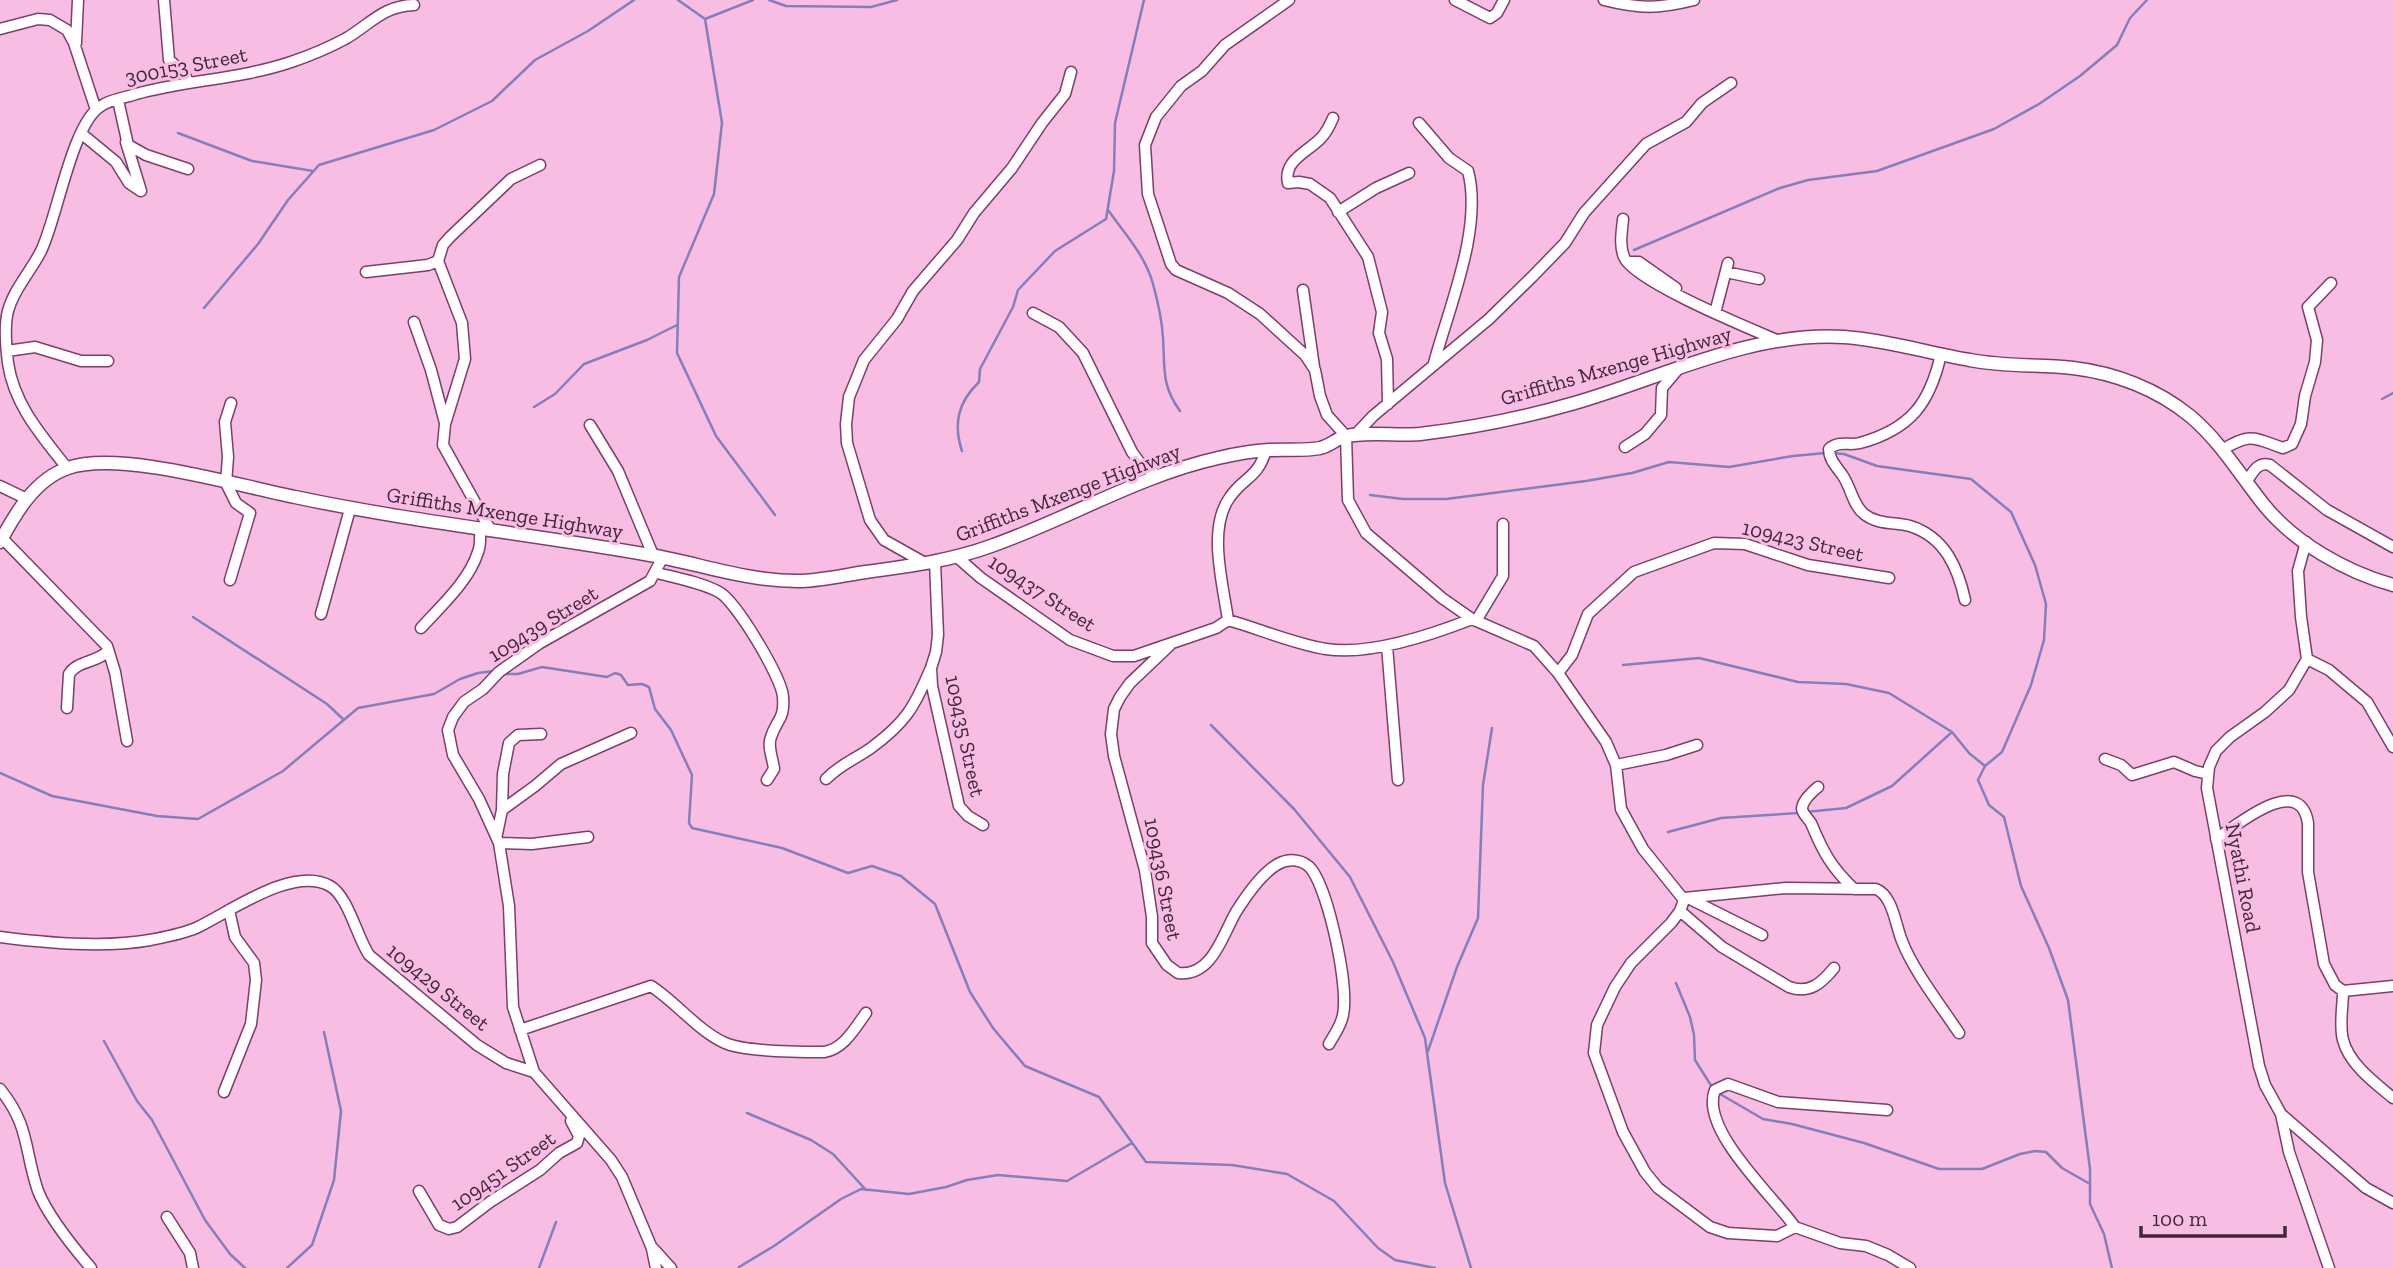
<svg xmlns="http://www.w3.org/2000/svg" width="2393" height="1268" font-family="'Zilla Slab',serif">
<rect width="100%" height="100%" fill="#f8bde3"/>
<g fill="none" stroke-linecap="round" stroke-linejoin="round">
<path stroke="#847fba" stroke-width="2.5" d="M678 0 705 19 753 0
M769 0 786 6 871 7 897 0
M705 19 722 123 714 194 679 277 677 353 716 436 775 515
M178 133 252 161 313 171
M1108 210C1125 234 1145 255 1153 284 1158 302 1162 320 1163 338 1165 368 1161 385 1180 411
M1634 250 1780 188 1808 180 1877 171 1994 129 2039 104 2080 76 2117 45 2130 18 2147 0
M204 308 258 244 288 200 319 165 434 130 492 101 535 60 588 31 634 0
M2382 399 2393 393
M534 407 555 394 584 364 647 340 677 325
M962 451C953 424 958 402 979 382L980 369 1013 307 1018 290 1055 251 1106 219 1114 171 1115 123 1144 0
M1832 453 1844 454 1877 466 1971 479 2011 512 2035 565 2046 604 2044 640 2031 685 2002 752 1985 766 1978 780 1989 805 2004 817 2021 886 2049 948 2068 1000 2090 1169V1204L2104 1234 2112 1268
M1370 495 1403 499H1446L1586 481 1632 473 1669 462 1729 467 1793 456 1825 453
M193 617 327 704 343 719
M1623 665 1699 658 1798 682 1846 684 1889 693 1952 732 1969 753 1985 766
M504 674H518L542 667 607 677 615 673 621 675 628 685 642 684 649 687 655 709 671 730 692 775 689 823 692 828 782 848 848 873 872 866 901 876 935 904 970 992 993 1028 1025 1066 1099 1097 1146 1162 1232 1165 1287 1174 1334 1201 1378 1248 1395 1260 1435 1268
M1211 725 1294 809 1350 877 1393 962 1425 1038 1445 1183 1471 1268
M0 773 52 796 157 816 198 819 283 771 358 708 434 694 460 679 478 673 494 671
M1806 812 1846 808 1892 786 1952 732
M1668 832 1721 818 1799 813
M1676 983 1690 1017 1694 1035 1695 1060 1712 1087
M104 1041 137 1101 152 1120 205 1220 230 1254 245 1268
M1428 1051 1457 967 1478 918 1483 785 1492 728
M1720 1094 1763 1119 1792 1124 1864 1143 1939 1169H1982L2020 1154 2035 1151 2046 1152 2062 1168 2090 1184
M747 1113 811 1140 833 1154 866 1190
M739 1267 774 1246 841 1199 861 1189 909 1194 946 1187 967 1180 998 1175 1067 1181 1132 1143
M287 1268 312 1245 334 1180 341 1111 324 1032
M539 1268 556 1222"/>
<g stroke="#7d3e6a" stroke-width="13">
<path id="minor" d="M164 0 169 60 184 73 188 82
M1289 0 1225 45 1202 71 1181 86 1156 117 1145 145 1148 194 1171 264 1176 270 1228 293 1260 314 1305 355 1315 370 1320 396 1327 415 1346 436 1348 500 1366 533 1442 598 1472 619
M1455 0 1490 18 1497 13 1504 0
M1604 0C1640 9 1658 9 1694 0
M0 29 38 19 50 20 67 30 74 43 96 110
M76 43 78 0
M118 100 128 145 146 155 188 169
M1333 118C1330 125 1327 132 1321 138 1308 152 1283 160 1288 183L1299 182 1310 184 1330 198 1368 257 1382 312 1379 333 1387 359 1388 404
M1419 123 1449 158 1468 171C1483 228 1449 307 1434 363
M82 134 116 162 129 183 141 191 126 142
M1338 212 1376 188 1409 173
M1623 219C1622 231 1619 245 1624 257 1633 281 1751 329 1779 341
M1628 262H1639L1676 288
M366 272 428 265 438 261
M1726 272 1759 279
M1303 290 1314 367
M1033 313 1059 327 1083 353 1132 452 1140 463 1158 476
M1715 313 1728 263
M414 322 431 370 445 423
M7 351 35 347 81 361H108
M1941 354C1930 403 1911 429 1860 443 1849 446 1839 440 1829 449 1829 460 1837 467 1843 476 1851 488 1853 505 1864 514 1878 525 1894 522 1910 526 1945 537 1958 568 1965 600
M590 425 618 471 653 555
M1352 435 1357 433 1373 416 1489 319 1532 277 1565 243 1584 213 1646 144 1686 122 1702 103 1731 83
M1625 447 1645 434 1661 415 1662 388 1679 368
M2222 450C2251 432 2254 438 2283 448L2292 444 2301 424 2305 396 2315 362 2317 340 2308 307 2331 283
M67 468C42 436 14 405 8 363 6 347 4 326 8 311 14 289 31 271 41 251 57 219 72 123 101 106 111 99 125 98 136 94 187 80 241 79 291 62 309 56 328 48 345 39 371 24 382 6 414 5
M2247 481C2253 472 2258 461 2270 465L2327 510 2393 547
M0 486 27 499
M491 531 443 445 445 424 465 359 462 323 438 261 443 245 450 237 511 179 540 165
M2 538 107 646 115 672 127 741
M2306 542 2298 571 2301 617 2307 659 2289 690 2265 712 2230 737 2216 751 2209 767 2207 788 2259 1066 2265 1085 2281 1114 2366 1188 2393 1203
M957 557 981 578 1070 640 1113 656H1134L1216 628 1228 620C1260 629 1294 644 1326 649 1370 656 1431 635 1472 619L1534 646 1558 673 1606 742 1616 765 1621 809 1643 849 1684 900 1680 911 1671 923 1631 963 1615 987 1597 1025 1594 1053 1623 1132 1645 1172 1658 1188 1710 1227 1728 1233 1777 1236 1795 1227 1840 1243 1866 1246 1888 1255 1910 1268
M935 562 938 635 936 652 931 668 932 686 959 806 968 816 983 825
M925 563 884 540 870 520 847 443 846 424 849 397 864 360 897 319 913 291 957 240 974 213 1012 168 1042 123 1065 94 1071 72
M657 573C677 578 700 582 719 592 736 601 782 678 783 697 785 720 776 720 771 737 767 746 773 759 774 769L767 780
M230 580 250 513 236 503 226 483 228 457 225 422 231 403
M321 614 350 509
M1228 620C1223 584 1207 528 1230 497 1244 477 1258 478 1266 450
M1476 621 1503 576V524
M421 628C441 606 469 581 478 552 481 545 480 537 480 530
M1170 645 1130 683 1120 697 1114 709 1111 734 1114 756 1145 870 1152 917V943L1167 965 1178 973C1212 977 1222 936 1236 912 1246 896 1262 873 1278 864 1289 858 1304 859 1312 870 1329 894 1349 986 1343 1015 1341 1026 1334 1035 1329 1044
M1387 646 1398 780
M2307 659 2329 670 2367 702 2393 747
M1558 673 1572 655 1588 614 1634 572 1714 543 1745 544 1808 565 1889 578
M67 708 69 674C78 660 97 663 108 651
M2105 759 2121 765 2132 775 2174 762 2195 771 2208 774
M1616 765 1666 755 1697 745
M826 779C842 763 854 760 871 748 905 723 914 708 930 670
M1818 787C1812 792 1802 801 1802 809 1803 815 1809 819 1811 823 1823 852 1831 867 1854 889
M502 810 535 786 561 764 631 733
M497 834 502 810 503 774 509 743 518 735 541 734
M2216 839C2237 825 2300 772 2308 823V872L2324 964 2335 985 2343 991
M499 843 532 844 588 837
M1684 898 1786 888 1876 889C1893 896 1895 924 1902 941 1913 970 1941 1006 1959 1033
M1688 898 1762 935
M1680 911 1722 947 1789 987C1809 994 1821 984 1834 968
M0 937C45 943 105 948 150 940 165 937 182 934 196 928 230 912 293 865 330 886 348 896 357 937 369 955L477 1045 506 1063 534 1072 611 1160 622 1177 651 1246 671 1268
M2343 991C2343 1006 2339 1025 2343 1040 2349 1064 2375 1083 2393 1098
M2343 991 2393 986
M520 1030 651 986C677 1003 697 1030 725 1043 745 1052 801 1052 824 1052 844 1049 855 1028 866 1013
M534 1072 513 1007 509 906 499 843 479 799 453 755 448 730 453 717 464 702 483 689 499 672 540 643 650 581 663 557
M0 1089C30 1126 24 1150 38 1191 48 1216 73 1247 91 1268
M224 1092 251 1024 256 980 254 963 235 937 229 910
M2281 1114 2289 1152 2329 1268
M419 1191 439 1225 449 1229 457 1227 490 1202 540 1170 559 1153 577 1143 579 1136 571 1121
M167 1217 190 1253 193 1268
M1795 1227C1774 1197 1699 1129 1715 1090L1728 1084 1778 1102 1887 1110
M652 1249 656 1268"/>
</g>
<g stroke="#7d3e6a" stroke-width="15">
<path id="tertiary" d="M0 542C15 514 35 479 68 468 120 450 239 486 295 497 413 522 532 534 650 555 702 564 748 582 802 581 823 580 845 575 866 572 908 566 950 561 991 546 1068 519 1138 476 1218 458 1235 454 1252 451 1269 450 1286 449 1304 451 1320 448 1329 446 1335 440 1343 437 1363 431 1398 436 1420 434 1471 428 1522 418 1571 404 1660 379 1750 331 1844 337 1887 340 1928 353 1970 360 2005 367 2039 364 2073 368 2115 373 2157 389 2190 416 2220 441 2240 475 2264 505 2295 543 2346 572 2393 585"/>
</g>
<use href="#minor" stroke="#fff" stroke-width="10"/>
<use href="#tertiary" stroke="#fff" stroke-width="12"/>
</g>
<g text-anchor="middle" stroke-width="6" stroke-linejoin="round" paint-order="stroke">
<g font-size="21" fill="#43263a" stroke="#f8bde3">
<text transform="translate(186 66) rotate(-11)" y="7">300153 Street</text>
<text transform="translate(1616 366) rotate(-16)" y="7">Griffiths Mxenge Highway</text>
<text transform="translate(1068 493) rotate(-21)" y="7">Griffiths Mxenge Highway</text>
<text transform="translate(505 513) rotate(9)" y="7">Griffiths Mxenge Highway</text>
<text transform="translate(1803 541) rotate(13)" y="7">109423 Street</text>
<text transform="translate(1042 593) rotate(33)" y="7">109437 Street</text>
<text transform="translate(543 624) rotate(-32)" y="7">109439 Street</text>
<text transform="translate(965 736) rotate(78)" y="7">109435 Street</text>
<text transform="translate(2243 878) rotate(79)" y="7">Nyathi Road</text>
<text transform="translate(1163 879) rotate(79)" y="7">109436 Street</text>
<text transform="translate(438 987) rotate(39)" y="7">109429 Street</text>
<text transform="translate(503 1171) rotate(-35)" y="7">109451 Street</text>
</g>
</g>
<path d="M2141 1226v10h144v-10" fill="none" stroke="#43263a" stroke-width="3.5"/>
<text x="2152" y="1226" font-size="21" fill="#43263a" stroke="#f8bde3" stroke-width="5" paint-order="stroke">100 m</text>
</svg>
